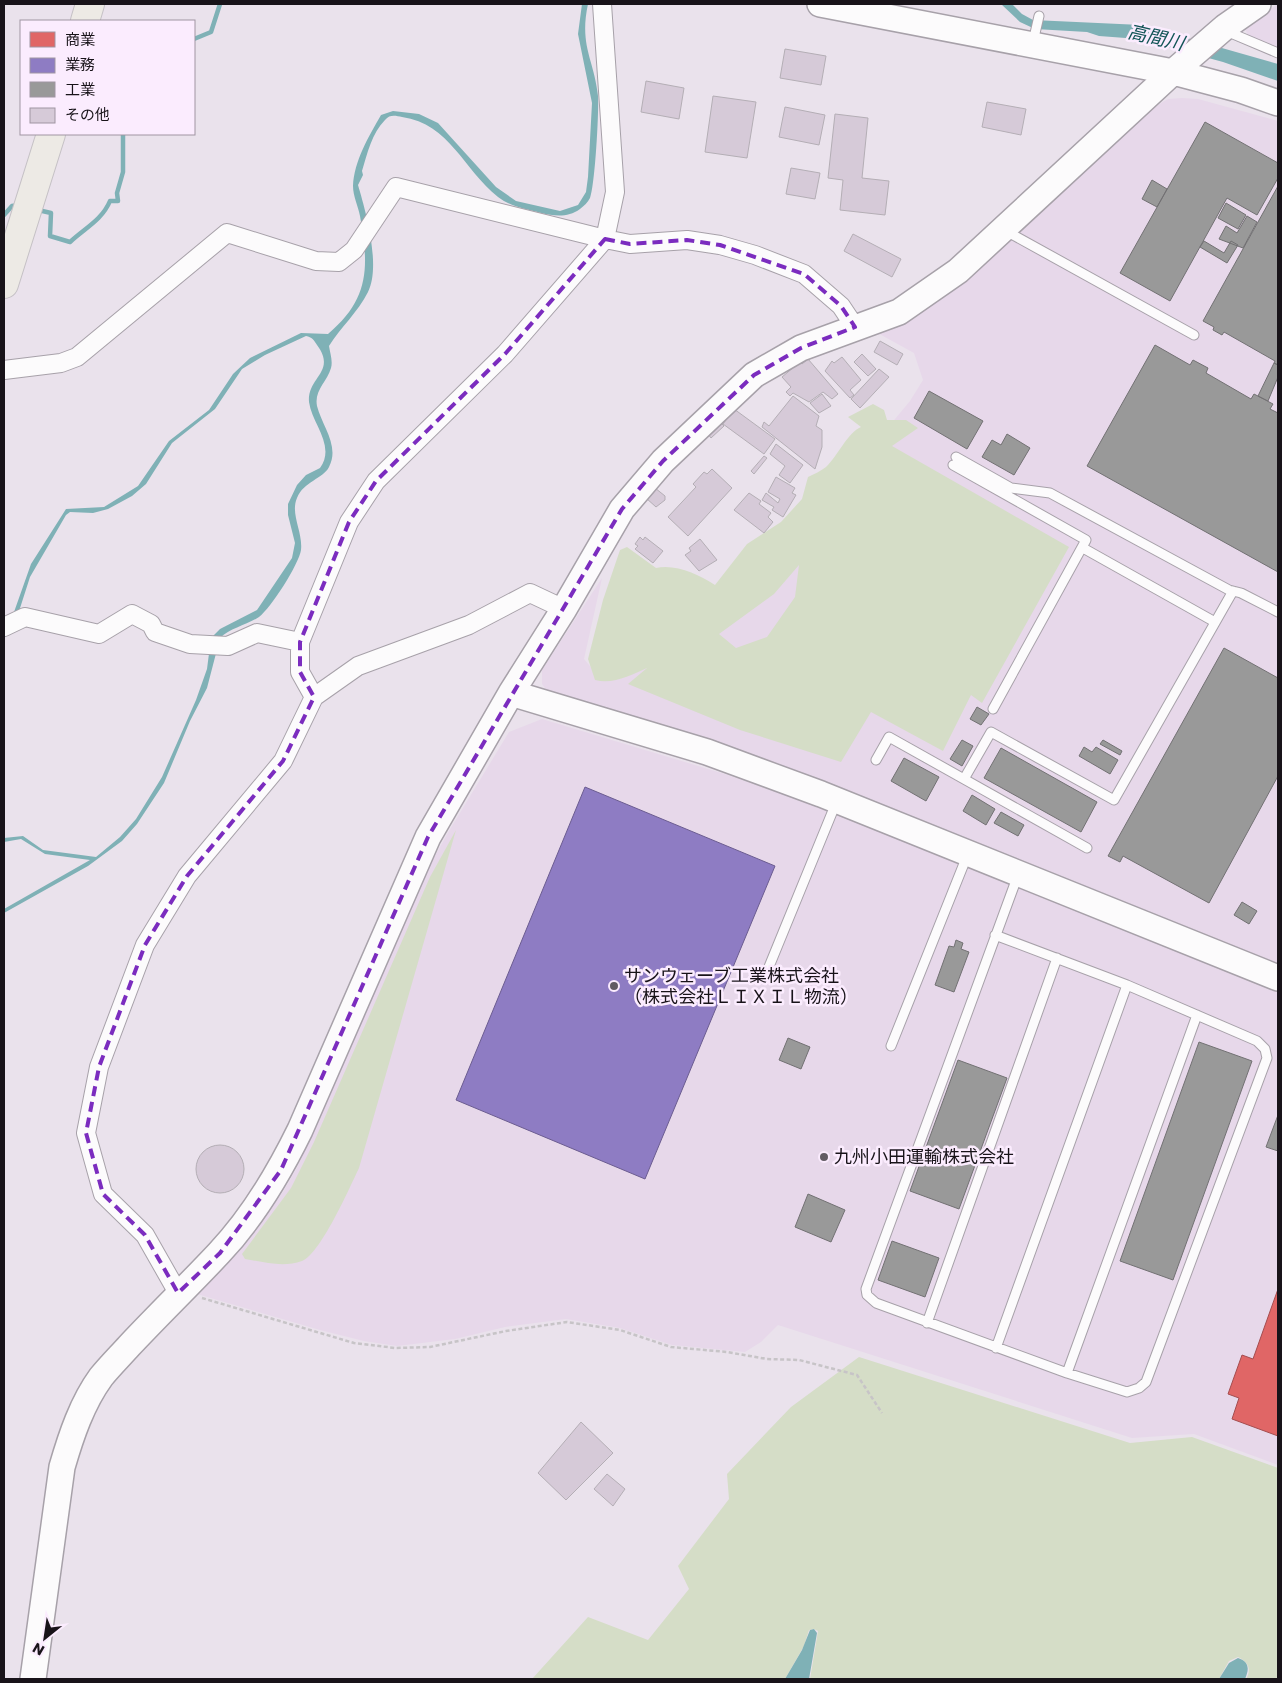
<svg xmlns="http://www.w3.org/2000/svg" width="1282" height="1683" font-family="Poppins,'Noto Sans JP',sans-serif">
<rect width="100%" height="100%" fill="#eae2ec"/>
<path fill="#e7d8ea" d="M1278 4V50L1249 37 1245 29 1250 22Z
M1182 98 1198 99 1278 121V969L551 696 542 684V670L602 578 584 659 595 672 628 665 885 431 910 401 923 380 914 353 874 331 1094 159 1154 107 1168 99Z
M542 719 728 775 811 804 1278 991V1465L1194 1434 1132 1438 778 1325 761 1342 745 1352 672 1345 620 1328 566 1319 505 1327 455 1339 397 1346 364 1341 320 1330 197 1294 262 1220 283 1192 298 1166 422 879 449 831 509 732Z"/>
<path fill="#d5ddc7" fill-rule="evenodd" d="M873 404 884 410 887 420H906L918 428 892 446 1069 547 982 703 971 695 943 751 871 712 841 762 740 730 628 684 647 668C631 675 613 685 595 680L588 659 603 600 620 550 627 547 656 568C676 564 698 574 715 585L747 544 781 522 802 499 808 477C814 474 821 471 826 467 837 457 848 432 861 427L848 417ZM799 565 795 597 767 637 736 648 719 634 774 594Z
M456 830 359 1168C350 1187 320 1255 302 1261 283 1268 264 1262 245 1259L242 1254 291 1188 314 1142 430 877Z
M859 1357 1130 1443 1192 1437 1278 1468V1679H1246C1252 1669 1248 1662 1238 1657L1229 1661 1219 1679H810L818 1631 814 1629 809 1630 804 1646 785 1679H532L588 1617 648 1640 689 1589 678 1566 729 1499 727 1474 791 1407Z"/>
<path fill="#7fb1b6" d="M582 4H588C579 46 594 59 598 96 599 112 595 185 590 198 588 202 584 206 580 209 568 218 554 216 541 213 526 209 511 207 498 197 463 169 450 124 402 117 396 116 390 114 385 120 372 133 367 154 362 171L363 175 358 185C366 212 381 266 368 292 358 312 341 327 329 346 330 353 333 361 331 368 327 382 314 390 317 406 322 426 340 446 329 467 323 479 304 481 297 498 290 514 303 532 301 550 299 564 271 608 259 617 247 625 230 628 220 638L207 688 190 721 164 783 137 824 122 841 88 866 4 913V909L90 860 45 854 21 839 4 842V838L23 836 43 850 96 857 120 837 136 819 162 777 196 700 207 669 211 638 220 629 257 610 292 558 295 543 288 515V504L297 485 306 475 320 468C336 446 312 424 309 402 307 377 337 372 317 345 314 340 312 337 306 336L265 355 242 369 215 409 172 443 146 484 132 496 108 509 93 513 70 512 66 515 30 577 13 630 4 638V631L8 629 31 564 66 509 104 507 138 486 169 441 209 410 233 374 250 358 301 333 328 334C370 299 369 266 360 216 358 206 353 196 353 186 354 161 369 136 381 115L393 111 419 114 438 123 496 187 516 201 560 211 578 205 586 192 588 177 592 103 578 34Z
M1001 4H1012L1022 14 1033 20 1141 25 1278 64V81L1223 62 1139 39 1099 36 1087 32 1035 29 1020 22Z
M814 1629 817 1633 809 1679H785L802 1650 810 1630Z
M1238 1658C1250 1662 1249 1670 1245 1679H1219L1229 1663Z"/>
<path fill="#e06666" stroke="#a44d4f" d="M1278 1289V1436L1232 1419 1239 1398 1228 1394 1242 1355 1253 1359Z"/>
<path fill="#8e7cc3" stroke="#6b5c90" d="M585 787 775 866 645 1179 456 1100Z"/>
<path fill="#999" stroke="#727173" d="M1205 122 1278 163V178L1257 215 1227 198 1170 301 1120 273Z
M1152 180 1167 189 1157 207 1142 199Z
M1278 186V365L1274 363 1275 361 1224 332 1222 335 1213 330 1214 327 1203 321Z
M1226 203 1246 215 1238 229 1218 218Z
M1247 216 1257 222 1243 248 1219 239 1226 226 1237 233Z
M1204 241 1224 253 1231 241 1238 245 1227 263 1200 247Z
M1155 345 1190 365 1193 360 1208 368 1206 373 1251 399 1254 394 1273 404 1270 409 1278 413V572L1087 466Z
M1274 363 1278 365V377L1268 401 1258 396Z
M929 391 983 421 967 449 914 418Z
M1007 434 1030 448 1014 475 982 457 992 440 1001 445Z
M1224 648 1278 678V776L1209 903 1123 856 1120 862 1108 856Z
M977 707 989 714 981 725 970 719Z
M962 740 973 746 962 766 950 759Z
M1103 740 1122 751 1120 755 1100 744Z
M1084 747 1092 752 1096 747 1118 760 1110 774 1079 756Z
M1001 748 1097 802 1081 832 984 778Z
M904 758 939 777 926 801 891 781Z
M972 795 995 809 986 825 963 811Z
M1001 812 1024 825 1018 836 994 823Z
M1242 902 1257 911 1249 924 1234 915Z
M956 940 963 943 961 949 969 952 954 992 935 985 949 946 954 947Z
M788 1038 810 1047 801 1069 779 1060Z
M1199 1042 1252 1061 1173 1280 1120 1261Z
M958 1060 1007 1078 959 1209 910 1191Z
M1278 1115V1151L1266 1147Z
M808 1194 845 1210 831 1242 795 1227Z
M892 1241 939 1258 925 1297 878 1280Z"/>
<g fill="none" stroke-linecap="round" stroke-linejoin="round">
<path stroke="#7fb1b6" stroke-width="4.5" d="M194 39 211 32 220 4
M38 210 51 213 50 236 70 242C85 228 102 220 110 201H118L117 193 123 172V134
M4 215 12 206 18 205"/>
</g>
<path fill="#d6cad8" stroke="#b4aeb5" d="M785 49 826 56 821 85 780 78Z
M646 81 684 88 679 119 641 112Z
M713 96 756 102 747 158 705 152Z
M987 102 1026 109 1021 135 982 127Z
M785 107 825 115 819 145 779 137Z
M835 114 868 118 862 178 889 181 885 215 840 210 843 180 828 178Z
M791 168 820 173 815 199 786 194Z
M853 234 901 259 892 277 844 251Z
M880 341 903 354 897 365 874 352Z
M862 354 876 369 868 376 854 362Z
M842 357 861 380 850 390 854 395 850 398 825 371 832 361 834 363Z
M808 359 838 394 832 399 823 392 809 402 793 393 790 396 786 392 791 387 782 377 800 362 802 364Z
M879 369 889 377 860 408 851 399Z
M822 394 831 406 819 413 810 403Z
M793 396 819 416 816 426 822 430V447L815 469 762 427 764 422 769 426Z
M734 409 775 439 764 454 723 424Z
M721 423 724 426 711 438 708 434Z
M776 444 803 465 790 483 779 475 785 466 770 454Z
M764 456 767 458 754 474 751 471Z
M712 469 732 488 688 536 668 517 696 487 693 484 704 472 707 474Z
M776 477 795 488 792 493 796 495 783 517 772 510 774 507 762 500 766 493 778 503 780 499 768 492Z
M655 488 665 496V500L656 507 646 498Z
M749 493 761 501 759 504 771 513 768 517 773 522 764 533 734 510Z
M640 537 643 540 645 537 663 551 653 563 635 549 638 546 635 544Z
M700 539 717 560 699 571 685 555 691 551 689 548Z
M196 1169a24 24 0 1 1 48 0a24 24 0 1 1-48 0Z
M581 1422 613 1453 566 1500 538 1473Z
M607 1474 625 1489 613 1506 594 1489Z"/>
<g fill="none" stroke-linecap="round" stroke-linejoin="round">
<g stroke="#a7a1a9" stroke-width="11">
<path id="lane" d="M1226 31 1278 53
M1033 42 1039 16
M1006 231 1194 335
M956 457 1011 488 1050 493 1229 590 1241 593 1278 612
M953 465 1086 540 993 709
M1083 548 1215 622
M876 760 889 737 1087 848
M964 779 991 732 1114 800 1233 591
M995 935 1127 985 1257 1041 1265 1049 1267 1058 1146 1382 1139 1388 1127 1392 1067 1373 876 1303 867 1295 866 1289 1018 875
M766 974 836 803
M891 1046 967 856
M927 1323 1057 958
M996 1348 1127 985
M1067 1373 1197 1015"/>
</g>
<g stroke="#a7a1a9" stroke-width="20">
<path id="street" d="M4 370 61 363 77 357 227 233 316 261 339 262 354 250 396 187 605 239 630 244 687 240 720 245 755 255 804 274 841 306 855 327
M4 627 25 617 99 634 132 614 151 624 155 632 190 644 228 646 257 633 300 642
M314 697 300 672V642L349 522 376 481 505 354 605 239 615 192 602 4
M178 1293 145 1235 103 1194 86 1133 99 1067 145 945 187 876 283 761 314 697 358 666 469 625 530 593 564 609"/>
</g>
<g stroke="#a7a1a9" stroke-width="28">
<path id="secondary" d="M820 4 1173 72 1241 90 1278 103
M511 693 707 752 821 794 1278 978
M33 1679 62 1467C71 1436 82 1403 101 1377 110 1366 120 1356 129 1346 159 1314 189 1285 219 1253 253 1217 278 1175 300 1130L428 837 511 693 564 609 622 509 663 461 754 375 801 348 899 312 958 271 1173 72 1225 27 1258 4"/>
</g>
<g stroke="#c5c1c5" stroke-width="30">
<path id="primary" d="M85 21 90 4
M4 284 51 134"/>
</g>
<path stroke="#c7c4c7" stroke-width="2.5" stroke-dasharray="4 2.5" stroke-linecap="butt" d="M202 1298 354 1343 395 1348 430 1347 506 1331 567 1322 620 1330 671 1347 727 1352 767 1359 799 1360 857 1375 882 1413"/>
<use href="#lane" stroke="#fcfbfc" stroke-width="9"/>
<use href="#street" stroke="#fcfbfc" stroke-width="18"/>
<use href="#secondary" stroke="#fcfbfc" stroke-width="25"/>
<use href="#primary" stroke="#edeae5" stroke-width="28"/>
</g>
<path fill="none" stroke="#7b2cbf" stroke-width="4" stroke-dasharray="10 6" stroke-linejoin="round" d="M605 239 630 244 687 240 720 245 804 274 841 306 855 327 801 348 754 375 663 461 622 509 428 837 281 1170 220 1253 178 1293 145 1235 103 1194 86 1133 99 1067 145 945 187 876 283 761 314 697 300 672V642L349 522 376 481 505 354Z"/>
<g fill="#625b63" stroke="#fbecfe" stroke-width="2">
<circle cx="614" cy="986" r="5"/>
<circle cx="824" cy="1157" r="5"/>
</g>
<g text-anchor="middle" stroke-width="5" stroke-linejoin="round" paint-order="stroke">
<g font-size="18" fill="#181319" stroke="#fbecfe" text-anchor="start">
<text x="624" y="982">サンウェーブ工業株式会社<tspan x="624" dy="21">（株式会社ＬＩＸＩＬ物流）</tspan></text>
<text x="834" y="1163">九州小田運輸株式会社</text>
</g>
<g font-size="19" font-style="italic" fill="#135557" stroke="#fbecfe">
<text transform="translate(1156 37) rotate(13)" y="7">高間川</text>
</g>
</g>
<rect width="1282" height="1683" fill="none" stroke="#181319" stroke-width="10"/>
<rect x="20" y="20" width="175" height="115" fill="#fbecfe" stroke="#a095a2"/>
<rect x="30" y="32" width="25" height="15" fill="#e06666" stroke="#a095a2"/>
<text x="65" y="45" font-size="15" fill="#181319">商業</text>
<rect x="30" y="58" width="25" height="15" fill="#8e7cc3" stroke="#a095a2"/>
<text x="65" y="70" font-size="15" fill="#181319">業務</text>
<rect x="30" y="82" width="25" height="15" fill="#999999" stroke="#a095a2"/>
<text x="65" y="95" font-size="15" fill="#181319">工業</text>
<rect x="30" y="108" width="25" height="15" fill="#d6cad8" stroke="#a095a2"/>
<text x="65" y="120" font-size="15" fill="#181319">その他</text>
<g transform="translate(45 1638) rotate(210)" stroke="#fbecfe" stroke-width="4" paint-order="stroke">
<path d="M0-4L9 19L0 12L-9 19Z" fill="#181319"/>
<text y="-8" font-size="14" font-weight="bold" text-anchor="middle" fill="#181319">N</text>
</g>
</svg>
